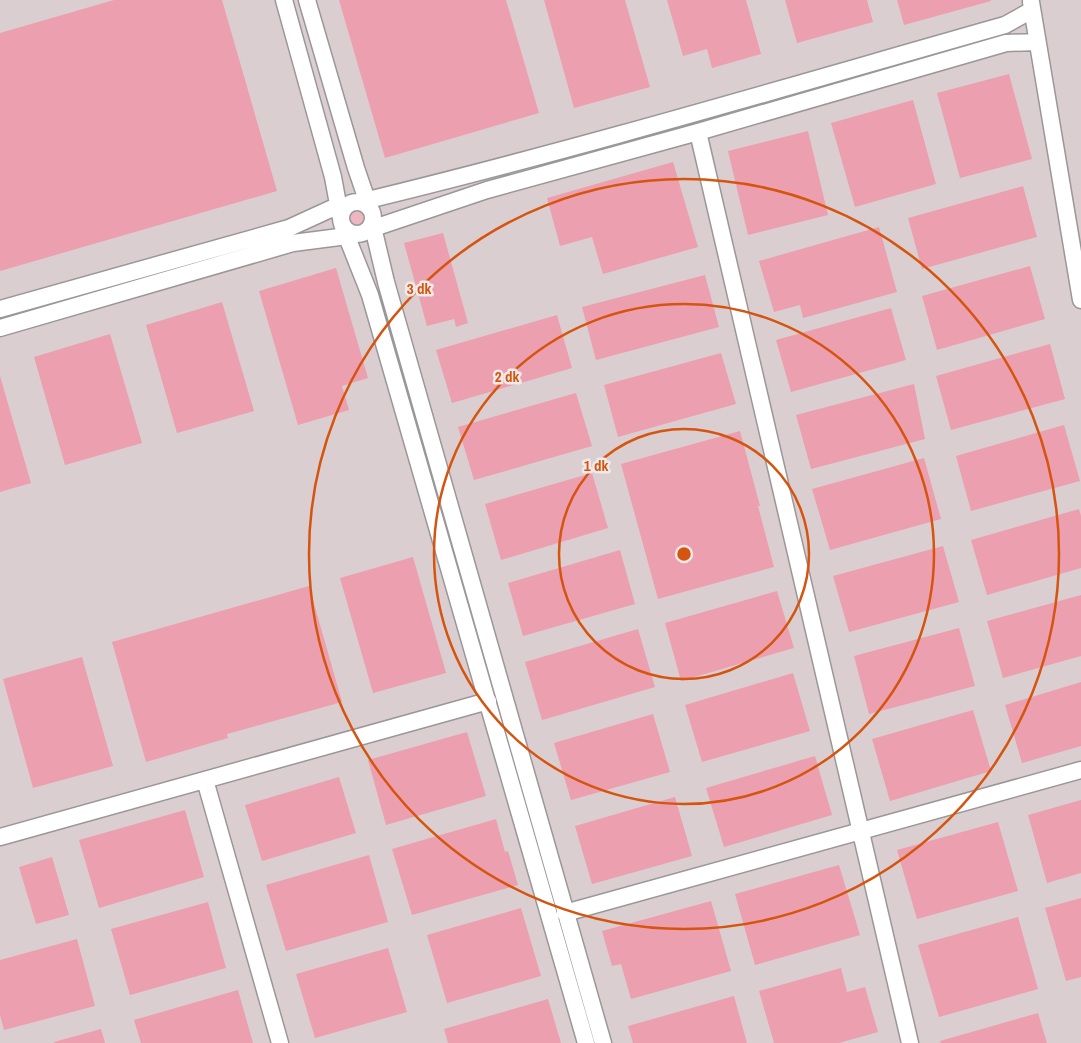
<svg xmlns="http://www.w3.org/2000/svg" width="1081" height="1043" font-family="'Archivo Narrow',sans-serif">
<rect width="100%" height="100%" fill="#e1ddde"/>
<path fill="#dbced0" d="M0 0H1081V1043H0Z"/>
<path fill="#edb7c1" d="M347 218a10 10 0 1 1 20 0a10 10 0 1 1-20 0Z"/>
<path fill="#ec9faf" d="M114 0H222L277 191 0 271V33Z
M339 0H506L539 113 385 158Z
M544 0H625L650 87 574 108Z
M667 0H746L761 54 712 68 707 49 683 56Z
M785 0H867L873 22 797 43Z
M897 0H991V1L904 25Z
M1009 74 1032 159 960 178 937 93Z
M913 100 936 184 855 207 831 123Z
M808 131 828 215 748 235 728 151Z
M673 162 698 247 603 274 592 237 560 246 547 198Z
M1023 186 1037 237 922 269 908 218Z
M879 227 897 292 803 318 800 305 774 312 759 261Z
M443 233 468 323 456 327 454 319 427 326 404 243Z
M1030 266 1045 319 937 350 922 296Z
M336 268 368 378 342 386 349 410 298 425 259 291Z
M705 275 719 327 596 360 582 307Z
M222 302 254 411 177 433 146 325Z
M891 308 906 360 791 392 776 340Z
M557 315 572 368 452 403 436 350Z
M110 334 142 443 65 465 34 357Z
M1050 344 1065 399 951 430 936 376Z
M721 353 736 404 618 437 604 385Z
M0 376 31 483 0 492Z
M914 384 925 439 811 469 796 415Z
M576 393 592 446 474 480 458 427Z
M1064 425 1080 481 971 511 956 456Z
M740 431 760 506H758L774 567 658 599 621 464Z
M924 458 941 519 830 550 812 489Z
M592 473 608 528 501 560 485 504Z
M1079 509 1081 516V568L987 595 971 540Z
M943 546 959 602 849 632 833 576Z
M620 550 635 604 523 636 508 583Z
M413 557 446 673 373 693 340 578Z
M309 586 342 702 227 734 228 738 146 762 112 642Z
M777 591 794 648 681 681 665 623Z
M1081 595V656L1003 678 987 621Z
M959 628 975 686 869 714 854 656Z
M638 629 655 687 542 720 525 662Z
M82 657 113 766 33 788 3 679Z
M793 673 810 731 702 762 685 705Z
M1081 682V746L1022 763 1005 705Z
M973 710 991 771 890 801 872 739Z
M653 714 670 772 571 800 554 743Z
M467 732 486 796 386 825 368 760Z
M815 756 832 815 724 847 706 788Z
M339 777 356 833 262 861 245 805Z
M675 797 692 856 592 884 575 826Z
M1081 800V873L1047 883 1028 815Z
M185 810 204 877 99 908 79 840Z
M496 819 505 852 508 851 518 885 412 915 392 849Z
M998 822 1018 891 917 919 897 850Z
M369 855 388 922 286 951 266 885Z
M52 857 69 915 36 924 19 867Z
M839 865 860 935 755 965 735 894Z
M1081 898V977L1066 981 1045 908Z
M711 901 731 971 631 999 621 964 612 966 602 931Z
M208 902 226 968 130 995 111 929Z
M521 908 541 976 447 1003 427 935Z
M1018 917 1038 989 939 1017 918 945Z
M77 939 95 1006 4 1030 0 1015V960Z
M388 948 407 1012 315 1038 296 974Z
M841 968 847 992 865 987 878 1032 839 1043H774L759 991Z
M238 990 253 1043H141L134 1020Z
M734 996 747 1043H633L628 1026Z
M548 999 561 1043H448L444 1029Z
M1038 1013 1047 1043H941L940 1041Z
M101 1029 105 1043H54V1042Z"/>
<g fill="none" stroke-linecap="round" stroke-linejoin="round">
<g stroke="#9b9798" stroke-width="19">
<path id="minor" d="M284 0 333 177 340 215
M307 0 356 168 370 209
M1031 2 1081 300
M698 132 910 1043
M368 200C582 148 793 85 1005 25L1032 10
M341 218a16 16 0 1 1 32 0a16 16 0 1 1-32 0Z
M372 223 386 282 603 1043
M343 227 370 295 586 1043
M374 228 487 190 698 132 1006 43 1037 42
M0 309 289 228 337 206
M0 328 293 243 347 236
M205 780 280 1043
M0 837 488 701
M565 913 1081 770"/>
</g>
<use href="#minor" stroke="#fff" stroke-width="16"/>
</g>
<g fill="none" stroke="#d5540f" stroke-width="2.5">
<circle cx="684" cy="554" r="125"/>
<circle cx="684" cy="554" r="250"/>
<circle cx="684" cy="554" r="375"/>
</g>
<circle cx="684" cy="554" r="8" fill="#d5540f" stroke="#eeeaeb" stroke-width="2.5"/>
<g font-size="15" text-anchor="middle" font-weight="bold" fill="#d5540f" stroke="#eeeaeb" stroke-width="5" stroke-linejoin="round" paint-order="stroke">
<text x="419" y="294">3 dk</text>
<text x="507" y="382">2 dk</text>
<text x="596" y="471">1 dk</text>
</g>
</svg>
